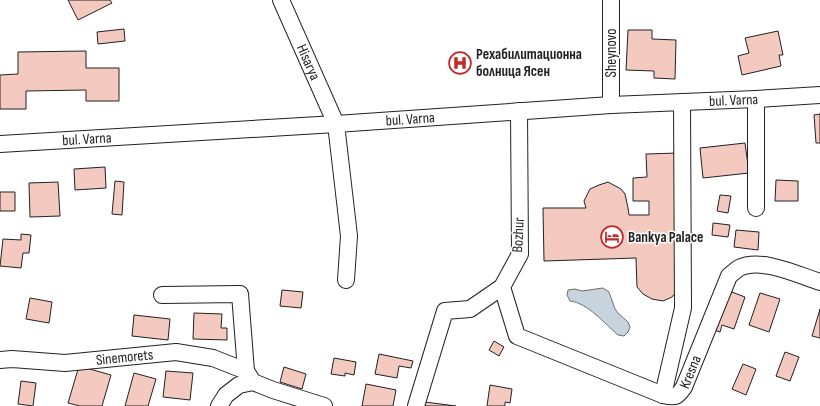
<svg xmlns="http://www.w3.org/2000/svg" width="820" height="406" font-family="'Sofia Sans Condensed',sans-serif">
<rect width="100%" height="100%" fill="#fff"/>
<path fill="#c7d3dd" stroke="#6f6f6f" d="M603 288 609 292 615 309 618 313 628 322 630 327 628 332 624 336 618 335C605 324 588 303 570 301L567 295 568 290 575 289 582 291Z"/>
<path fill="#f3c9c0" stroke="#222" d="M68 0H110L112 3 78 20Z
M124 29 125 41 98 44 97 32Z
M628 30H652V39L676 40 675 79 654 78V71L626 70Z
M778 31 783 55H779L781 66 742 75 738 56 749 53 745 38Z
M86 51V68H119V101H86V90L26 91V109H0V75L18 74V52Z
M820 114V143H816L814 115Z
M745 143 749 173 703 178 700 148Z
M678 153 680 287 672 297 663 301 652 299 643 294 637 287 636 258 544 261 543 208H586L584 201 590 189 599 185 608 182 621 189 625 194 628 208 629 215H649V201H633V178L647 177 646 154Z
M105 167 106 188 75 190 74 169Z
M776 180 798 181V201H775Z
M115 181 124 182 122 215 112 214Z
M58 182 60 216 30 217 29 183Z
M0 192H15V211H0Z
M720 195 731 196 728 213 717 211Z
M713 223 730 225 728 237 712 235Z
M736 230 759 232 758 250 734 247Z
M21 234 31 235 29 253H23L21 268 0 266 3 239 21 240Z
M724 289 745 297 734 329 722 325 720 332 711 329Z
M282 290 303 292 301 308 280 306Z
M760 293 780 299 769 332 749 325Z
M30 298 52 302 49 323 26 319Z
M820 309V338L812 336Z
M194 313 222 314 221 328H227V340L193 339Z
M134 315 170 319 168 340 132 336Z
M494 341 504 347 499 356 489 350Z
M785 352 799 357 790 381 776 376Z
M379 354 413 361 411 368 399 366 397 378 375 374Z
M334 358 356 362 354 375 345 373V376L331 374Z
M743 364 756 369 746 395 732 389Z
M79 366 111 375 102 406H80L68 403Z
M284 367 306 374 302 389 280 382Z
M166 371 193 373 190 400 163 397Z
M134 373 156 379 148 406H125Z
M21 381 36 383 33 406 18 404Z
M366 384 396 390 393 406H362Z
M490 385 512 389 510 403 505 402V406H487Z
M425 402 456 406H425Z"/>
<g fill="none" stroke-linecap="round" stroke-linejoin="round">
<g stroke="#222" stroke-width="18">
<g id="minor">
<path id="s1" d="M281 0 336 124 349 236 346 280"/>
<path d="M611 105V0"/>
<path id="s2" d="M0 144 336 124 611 105 756 99 820 95"/>
<path d="M756 208V99"/>
<path id="s3" d="M502 287 517 336 663 395C676 398 677 397 684 387L729 276C733 273 736 270 739 268 761 257 798 275 820 282"/>
<path d="M162 295 240 294 246 371 253 382 273 390 324 406"/>
<path id="s4" d="M0 360 12 359 65 363 176 352 213 358 246 371"/>
<path d="M663 395 683 308 682 102"/>
<path d="M219 406 226 395 239 385 253 382"/>
<path d="M416 406 445 311 470 309 502 287 520 254 519 111"/>
</g>
</g>
<use href="#minor" stroke="#fff" stroke-width="16"/>
</g>
<defs>
<g id="hospital-ring" transform="scale(1.15)"><circle r="9.5" fill="#fff" stroke="#c62828" stroke-width="1.5"/><path d="M-5-5h3v3.5h4V-5h3V5h-3V1.5h-4V5h-3Z" fill="#c62828"/></g>
<g id="hotel-ring" transform="scale(1.15)"><circle r="9.5" fill="#fff" stroke="#c62828" stroke-width="1.5"/><path d="M-6-4.5h1.5V1H6V5H4.5V3h-9V5H-6ZM-4 0a1.8 1.8 0 1 1 3.6 0ZM.5 0V-2.5h3Q6-2.5 6 0Z" fill="#c62828"/></g>
</defs>
<g fill-rule="evenodd">
<use href="#hospital-ring" x="460" y="63"/>
<use href="#hotel-ring" x="612" y="237"/>
</g>
<g text-anchor="middle" stroke-width="3" stroke-linejoin="round" paint-order="stroke">
<g font-size="15" fill="#222" stroke="#fff">
<text transform="translate(611 53) rotate(-90)" y="5">Sheynovo</text>
<text dy="5" stroke="none"><textPath href="#s1" startOffset="68">Hisarya</textPath></text>
<text dy="5" stroke="none"><textPath href="#s2" startOffset="735">bul. Varna</textPath></text>
<text dy="5" stroke="none"><textPath href="#s2" startOffset="411">bul. Varna</textPath></text>
<text dy="5" stroke="none"><textPath href="#s2" startOffset="87">bul. Varna</textPath></text>
<text transform="translate(518 235) rotate(-87)" y="5">Bozhur</text>
<text dy="5" stroke="none"><textPath href="#s4" startOffset="125">Sinemorets</textPath></text>
<text dy="5" stroke="none"><textPath href="#s3" startOffset="250">Kresna</textPath></text>
</g>
<g font-size="15" font-weight="bold" fill="#222" stroke="#fff" text-anchor="start">
<text x="476" y="59">Рехабилитационна<tspan x="476" dy="17">болница Ясен</tspan></text>
<text x="628" y="242">Bankya Palace</text>
</g>
</g>
</svg>
